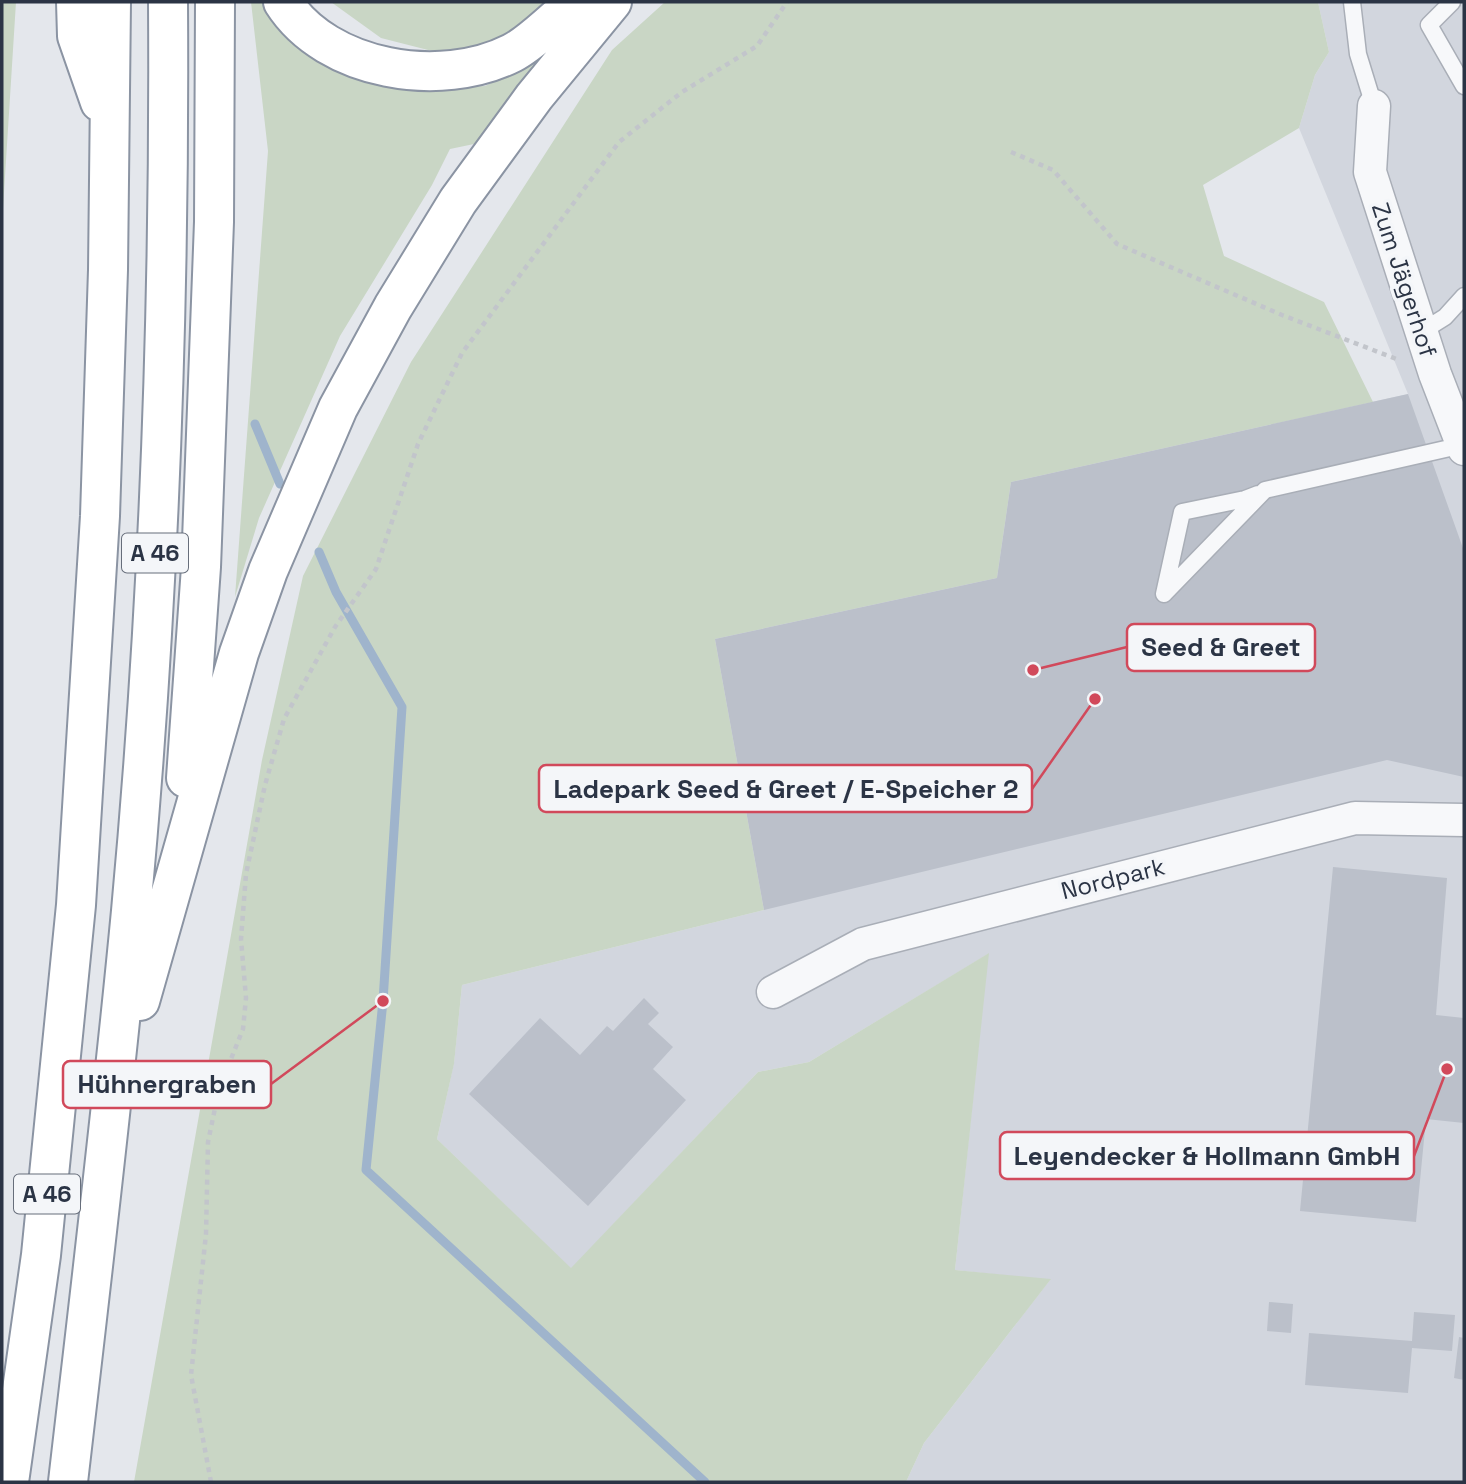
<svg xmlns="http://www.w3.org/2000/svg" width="1466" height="1484" font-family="'Space Grotesk',sans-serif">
<rect width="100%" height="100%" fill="#e4e7ec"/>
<path fill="#d2d6de" d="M1318 2H1464V1482H906L924 1443 1050 1280 955 1270 988 954 809 1062 758 1072 571 1269 437 1139 454 1063 462 985 764 910 715 639 997 578 1011 482 1408 394 1299 128 1315 75 1329 52Z"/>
<path fill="#c9d6c5" d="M2 2H16L2 224Z
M251 2H265L350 70 415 90 485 86 532 64 561 43 474 144 450 149 432 185 340 336 259 518 235 597 268 151Z
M331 2H546L536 14 488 46 432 51 381 38Z
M665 2H1318L1329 52 1315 75 1299 128 1203 185 1224 256 1324 302 1373 402 1011 482 997 578 715 639 764 910 462 985 454 1064 437 1139 571 1268 758 1072 809 1062 989 953 955 1270 1051 1279 924 1443 906 1482H134L262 760 303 576 411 362 612 50Z"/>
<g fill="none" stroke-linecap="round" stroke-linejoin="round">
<path stroke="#9fb4cc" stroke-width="9" d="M255 424 280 484
M319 552 336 592 402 707 383 1001 366 1170 705 1482"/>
</g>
<path fill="#bbc0ca" d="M1408 394 1464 551V777L1387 760 764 910 715 639 997 578 1011 482Z
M1333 867 1447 878 1436 1015 1464 1018V1123L1426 1119 1416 1222 1300 1211Z
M644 998 659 1013 648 1024 673 1047 653 1069 686 1100 588 1206 469 1094 540 1018 580 1055 607 1026 613 1031Z
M1269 1302 1293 1304 1291 1333 1267 1331Z
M1414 1312 1455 1315 1452 1351 1412 1348 1408 1393 1305 1385 1309 1333 1412 1341Z
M1459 1337 1464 1338V1380L1454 1378Z"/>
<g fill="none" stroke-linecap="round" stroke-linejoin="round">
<g stroke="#a9aeb7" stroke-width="19">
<path id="service" d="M1352 2 1358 54 1374 106
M1452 2 1429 25 1464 86
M1421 332 1445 317 1464 296
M1164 594 1265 490 1463 445
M1164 594 1182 512 1245 499 1258 494"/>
</g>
<g stroke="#a9aeb7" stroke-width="35">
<path id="minor" d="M1374 106 1370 172 1435 374 1464 449
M773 992 863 944 1355 818 1464 820"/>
</g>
<g stroke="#8b94a3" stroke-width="42">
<path id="motorway" d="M76 2 77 36 100 102
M283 2C327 71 441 89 512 53 530 44 550 23 567 10L571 2
M186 778 201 567 214 222 215 2
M140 1001 239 653 268 571 338 408 393 307 458 201 534 97 612 2
M9 1482 41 1255 76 905 100 516 108 270 111 2
M68 1482C90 1292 113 1102 131 911 159 609 170 305 168 2"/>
</g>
<path stroke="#c2c5cb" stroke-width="4.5" stroke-dasharray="5 5" stroke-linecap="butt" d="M1011 152 1053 170 1117 244 1282 315 1399 360
M211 1482 191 1375 206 1234 208 1142 219 1089 243 1029 246 998 241 939 246 874 265 785 284 719 335 627 376 569 418 444 462 353 619 142 682 92 757 46 787 2"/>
<use href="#service" stroke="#f7f8fa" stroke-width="16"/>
<use href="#minor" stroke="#f7f8fa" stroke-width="32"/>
<use href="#motorway" stroke="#fff" stroke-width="38"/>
</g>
<g text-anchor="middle" stroke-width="7" stroke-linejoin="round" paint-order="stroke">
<g fill="#f4f6f9" stroke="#676e7b" stroke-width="2">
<rect x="122" y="533.5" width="66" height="39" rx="5"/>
<rect x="14" y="1174.5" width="66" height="39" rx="5"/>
</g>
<g font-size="23" font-weight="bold" fill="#2b3445">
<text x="155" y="561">A 46</text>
<text x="47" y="1202">A 46</text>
</g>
<g font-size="24" fill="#2b3445" stroke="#f4f6f9">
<text transform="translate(1404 280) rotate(72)" y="8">Zum Jägerhof</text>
<text transform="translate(1113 879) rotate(-14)" y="8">Nordpark</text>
</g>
</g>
<path fill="none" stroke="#d1495b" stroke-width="2.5" d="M1033 670L1127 647M1095 699L1032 789M383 1001L271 1084M1447 1069L1414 1156"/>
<g fill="#d1495b" stroke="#f4f6f9" stroke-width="2.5">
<circle cx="1033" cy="670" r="7"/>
<circle cx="1095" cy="699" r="7"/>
<circle cx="383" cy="1001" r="7"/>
<circle cx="1447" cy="1069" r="7"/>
</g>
<g fill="#f4f6f9" stroke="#d1495b" stroke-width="2.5">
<rect x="1127" y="624" width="188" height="47" rx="7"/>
<rect x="539" y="765" width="493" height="47" rx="7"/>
<rect x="63" y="1061" width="208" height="47" rx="7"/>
<rect x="1000" y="1132" width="414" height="47" rx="7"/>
</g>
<g font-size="26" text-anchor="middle" font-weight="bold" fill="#2b3445">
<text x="1221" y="656">Seed &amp; Greet</text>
<text x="786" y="798">Ladepark Seed &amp; Greet / E-Speicher 2</text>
<text x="167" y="1093">Hühnergraben</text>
<text x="1207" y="1165">Leyendecker &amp; Hollmann GmbH</text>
</g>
<rect width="1466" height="1484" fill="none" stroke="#2b3445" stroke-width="7"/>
</svg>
